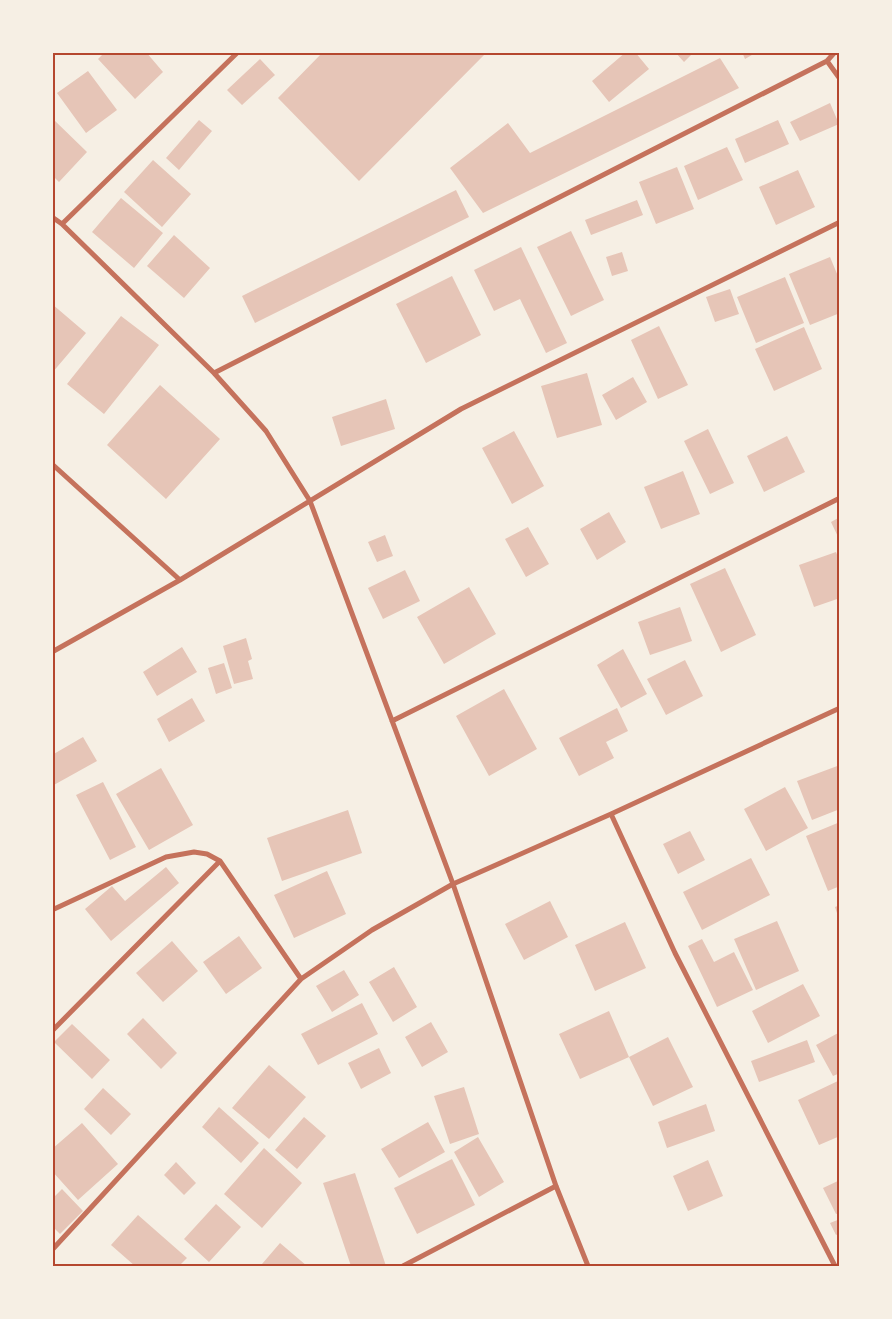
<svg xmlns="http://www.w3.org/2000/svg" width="892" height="1319" font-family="'IBM Plex Serif',serif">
<rect width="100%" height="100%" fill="#f6efe4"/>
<path fill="#e6c5b7" d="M105 52H146L163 72 135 99 98 59Z
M323 52H487L359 181 278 98Z
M626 52H635L649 69 609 102 592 81Z
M675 52H694L684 62Z
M742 52H757L745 59Z
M720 58 739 88 483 213 450 168 508 123 530 153Z
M260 59 275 75 242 105 227 90Z
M88 71 117 110 86 133 57 93Z
M830 103 839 124 800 141 790 122Z
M52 118 87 152 59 182 52 175Z
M199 120 212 131 179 170 166 158Z
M778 120 789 144 745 163 735 139Z
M727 147 743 180 698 200 684 166Z
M153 160 191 194 162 227 124 192Z
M677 167 694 209 656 224 639 182Z
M798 170 815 207 776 225 759 187Z
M456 190 469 217 255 323 242 296Z
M121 198 163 233 134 268 92 232Z
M637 200 643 215 591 235 585 220Z
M571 231 604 300 571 316 537 247Z
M174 235 210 268 184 298 147 266Z
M521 247 567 343 546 353 520 299 494 311 474 270Z
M622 252 628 271 612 276 606 257Z
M830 257 840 281V313L810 325 789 274Z
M452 276 481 335 426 363 396 304Z
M785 277 804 323 756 343 737 297Z
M730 289 739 314 715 322 706 297Z
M52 304 86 333 52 373Z
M121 316 159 345 104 414 67 384Z
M659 326 688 385 658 399 631 340Z
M804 327 822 369 774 391 755 349Z
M587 373 602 425 557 438 541 386Z
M633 377 647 402 616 420 602 395Z
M160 385 220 439 166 499 107 445Z
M386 399 395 429 341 446 332 417Z
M708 429 734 483 710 494 684 441Z
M514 431 544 486 512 504 482 448Z
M787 436 805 472 764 492 747 456Z
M683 471 700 514 661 529 644 487Z
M609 512 626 542 597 560 580 529Z
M840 517V541L831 522Z
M528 527 549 564 526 577 505 539Z
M385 535 393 556 377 562 368 542Z
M836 552 840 562V598L814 607 799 565Z
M725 568 756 635 721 652 690 584Z
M405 570 420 601 383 619 368 588Z
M469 587 496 634 444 664 417 617Z
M680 607 692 641 650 655 638 622Z
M246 638 252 659 248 661 253 679 234 684 223 646Z
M182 647 197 672 157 696 143 672Z
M623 649 647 694 621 708 597 665Z
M685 660 703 696 666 715 647 679Z
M224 663 232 688 216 694 208 668Z
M504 689 537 749 489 776 456 716Z
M192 698 205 721 169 742 157 719Z
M617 708 628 731 606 742 614 758 579 776 559 738Z
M83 737 97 761 52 786V755Z
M840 765V809L812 820 797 781Z
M161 768 193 825 149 850 116 794Z
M103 782 136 847 110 860 76 795Z
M785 787 808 828 766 851 744 809Z
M348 810 362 853 282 881 267 838Z
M840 822V886L828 891 806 836Z
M690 831 705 860 678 874 663 844Z
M751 858 770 895 702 930 683 892Z
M166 867 179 883 111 941 85 909 112 886 125 901Z
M327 871 346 914 294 938 274 895Z
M550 901 568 937 524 960 505 924Z
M840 905V919H839L835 907Z
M777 921 799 971 756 990 734 939Z
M625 922 646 968 595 991 575 945Z
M239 936 262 968 226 994 203 962Z
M702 939 714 962 734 952 753 990 717 1007 688 946Z
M172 941 198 971 163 1002 136 973Z
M394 967 417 1007 393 1022 369 982Z
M344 970 359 995 332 1012 316 986Z
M803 984 820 1016 768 1043 752 1011Z
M362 1003 378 1034 318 1065 301 1034Z
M609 1011 629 1057 668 1037 693 1087 653 1106 629 1057 580 1079 559 1034Z
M143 1018 177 1053 161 1069 127 1034Z
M431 1022 448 1052 422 1067 405 1037Z
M72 1024 110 1060 92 1079 54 1042Z
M840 1032V1073L833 1076 816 1045Z
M807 1040 815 1062 759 1082 751 1061Z
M379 1048 391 1073 361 1089 348 1063Z
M269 1065 306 1097 269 1139 232 1108Z
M840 1080V1136L819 1145 798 1100Z
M464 1087 479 1134 450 1144 434 1096Z
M103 1088 131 1114 111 1135 84 1109Z
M706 1104 715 1131 667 1148 658 1122Z
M219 1107 259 1143 241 1163 202 1127Z
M304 1117 326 1136 297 1169 275 1150Z
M428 1122 445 1152 399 1178 381 1149Z
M82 1123 118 1164 78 1200 52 1171V1149Z
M478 1137 504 1182 479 1197 454 1152Z
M264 1148 302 1183 262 1228 224 1194Z
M452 1159 475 1205 417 1234 394 1188Z
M708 1160 723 1196 688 1211 673 1176Z
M176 1162 196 1183 184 1195 164 1175Z
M355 1173 386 1266H351L323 1183Z
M840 1180V1213L836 1214 823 1188Z
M62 1189 83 1211 60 1234 52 1226V1199Z
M216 1204 241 1227 209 1262 184 1239Z
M138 1215 187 1258 179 1266H135L111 1245Z
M840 1219V1233L836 1235 830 1223Z
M280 1243 307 1266H265L262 1264Z"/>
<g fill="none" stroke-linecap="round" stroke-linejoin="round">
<path stroke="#c5725c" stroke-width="5" d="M827 61 840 79
M52 217 62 224 214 373 266 431 310 501 453 884 556 1186 588 1266
M62 224 238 52
M214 373 827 61 835 52
M52 464 180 580
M52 652 180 580 461 409 840 222
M392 721 840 498
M611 814 675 953 835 1266
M52 910 166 857 194 852 207 854 220 861 301 979
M52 1031 220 861
M52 1250 301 979 372 930 453 884 611 814 840 708
M403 1266 556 1186"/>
</g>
<rect width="892" height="1319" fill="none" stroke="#f6efe4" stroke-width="108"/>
<rect x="54" y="54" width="784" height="1211" fill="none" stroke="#b5482f" stroke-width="2"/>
</svg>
